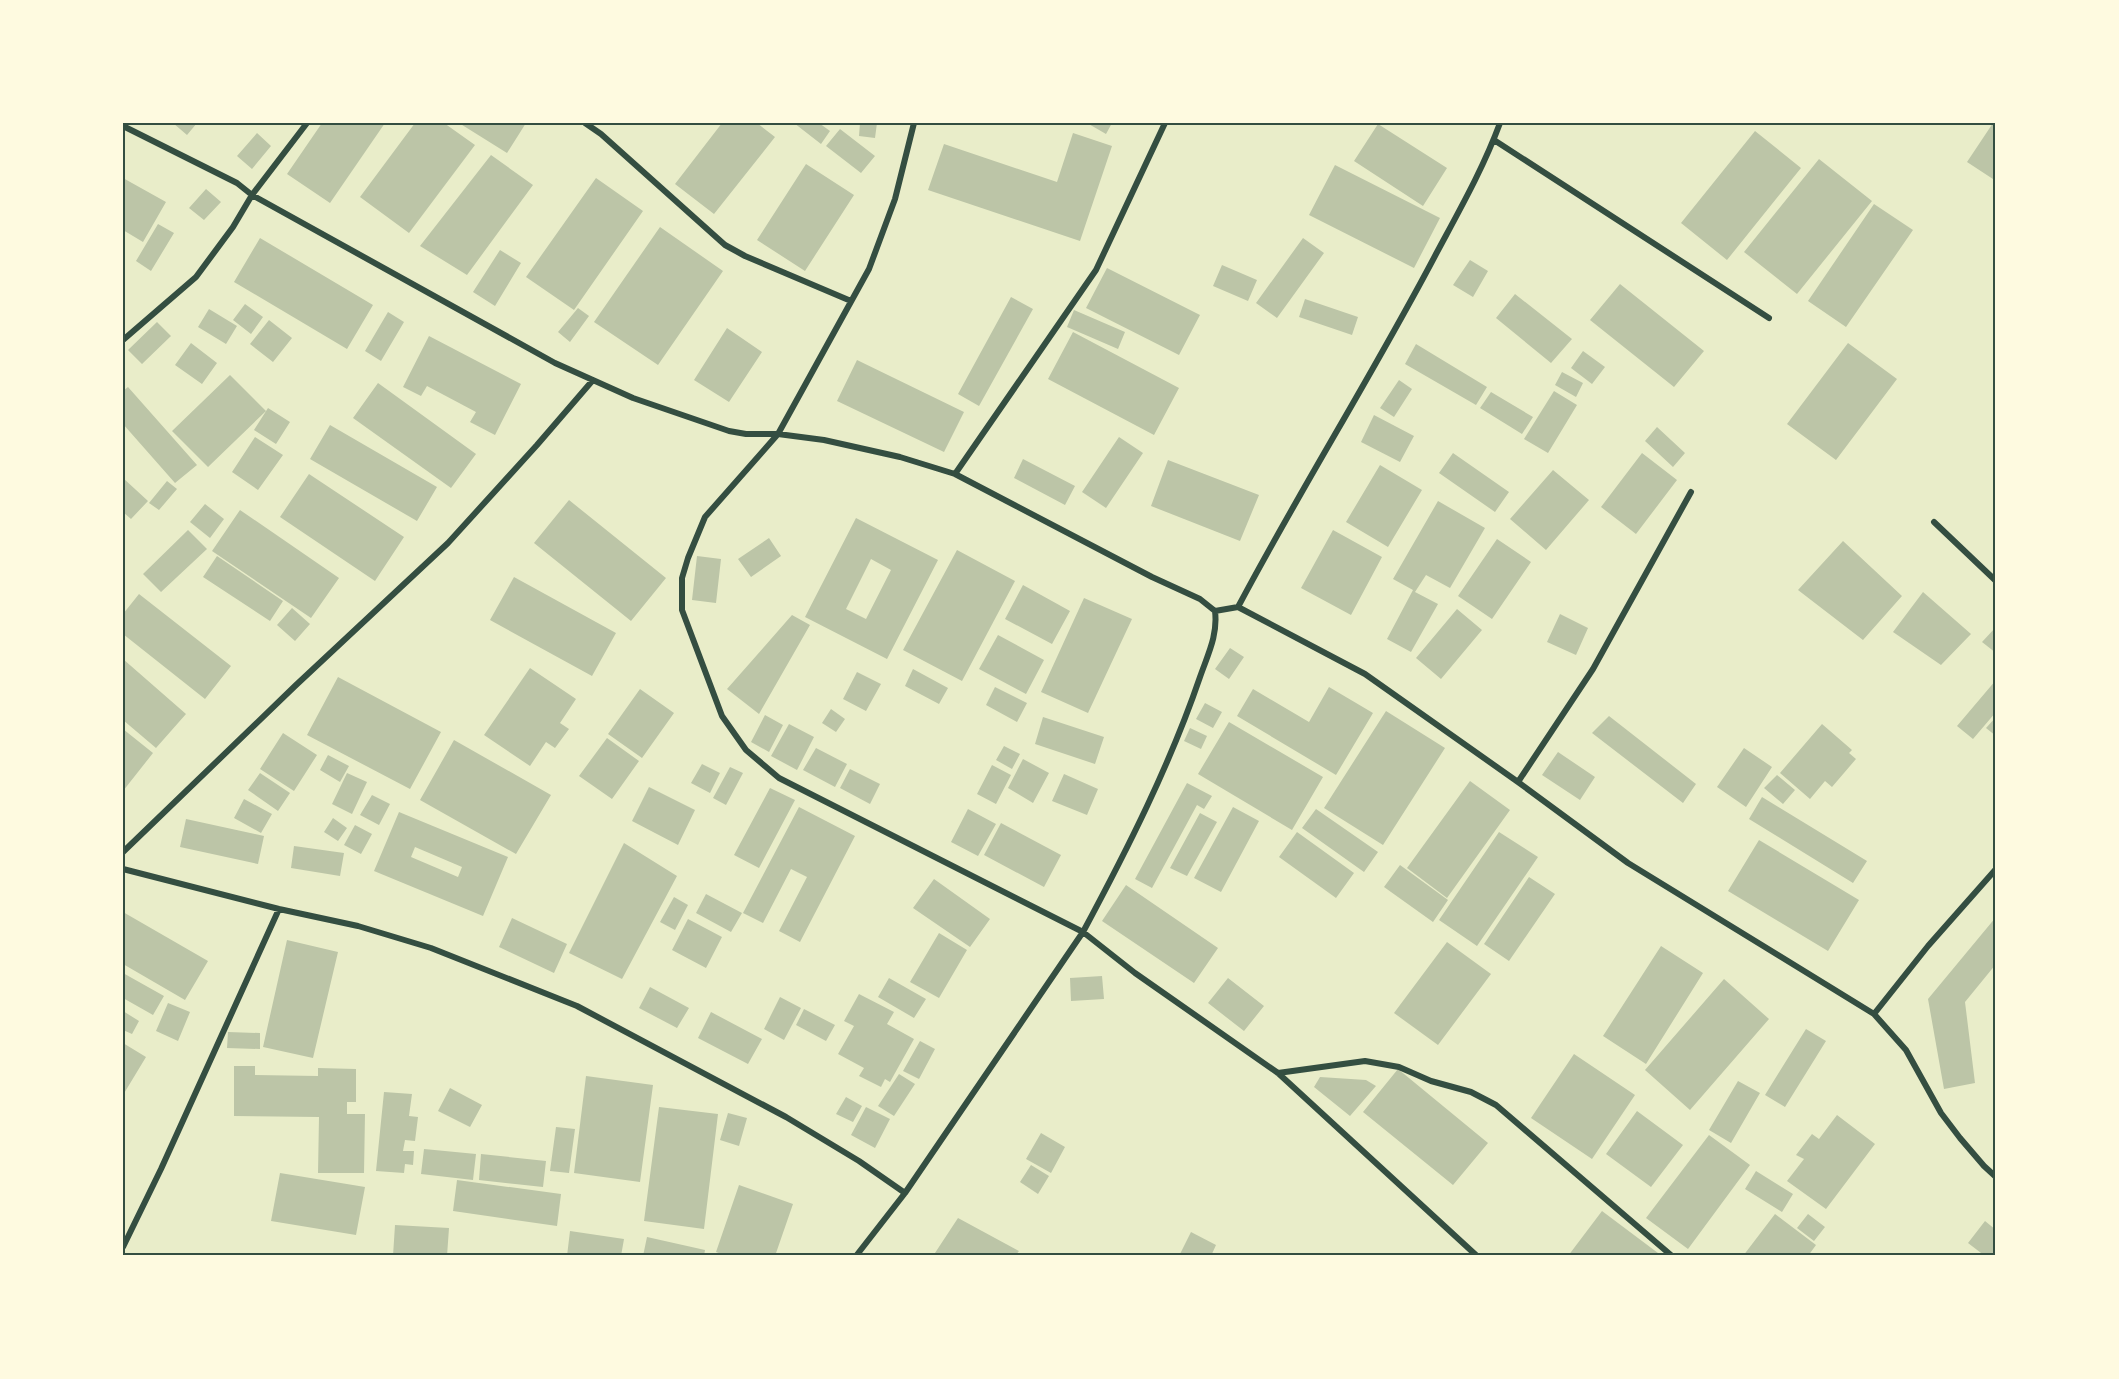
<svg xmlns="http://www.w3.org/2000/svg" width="2119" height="1379" font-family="Mulish,sans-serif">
<rect width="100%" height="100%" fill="#e9edc9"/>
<path fill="#bcc5a7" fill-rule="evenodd" d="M173 123H197L187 135Z
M322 123H385L330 203 287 174Z
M415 123H444L475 145 409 233 360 197Z
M459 123H526L507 153Z
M722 123H757L775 137 714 214 675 184Z
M794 123H819L830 131 821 144Z
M860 123H877L875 138 859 136Z
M1087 123H1112L1106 134Z
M1993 123H1996V181L1967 162Z
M1378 124 1447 168 1423 206 1354 161Z
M840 129 875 156 861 173 826 146Z
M1755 131 1801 168 1727 260 1681 223Z
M257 133 271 146 252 169 237 156Z
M1073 133 1112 146 1080 241 928 190 944 144 1057 182Z
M491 155 533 185 467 275 420 246Z
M1819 159 1872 201 1797 294 1744 252Z
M806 164 854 195 805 271 757 240Z
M1335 165 1440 218 1414 268 1309 215Z
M123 178 166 202 143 242 123 230Z
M596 178 643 211 574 310 526 277Z
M206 189 221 202 204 220 189 208Z
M1874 204 1913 230 1846 327 1808 301Z
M158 224 174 233 151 271 136 261Z
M660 227 723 271 658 365 594 322Z
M260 238 373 305 347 349 234 282Z
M1303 238 1324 253 1277 318 1256 303Z
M500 250 521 263 495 306 473 292Z
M1470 260 1488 271 1473 297 1453 285Z
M1222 265 1257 280 1248 301 1213 286Z
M1107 268 1200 315 1179 355 1086 308Z
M1620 284 1704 351 1674 387 1590 320Z
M1515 294 1572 339 1551 363 1496 318Z
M1011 297 1033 309 979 406 958 394Z
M1305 299 1358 317 1352 335 1299 317Z
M245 304 263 317 251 334 233 320Z
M578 308 589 316 570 342 558 332Z
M209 309 237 326 226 344 198 327Z
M1074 310 1125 332 1118 349 1067 327Z
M388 312 404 322 381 361 365 351Z
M269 320 292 338 273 362 250 344Z
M157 322 171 336 142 364 128 350Z
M727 328 762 352 729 402 694 380Z
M1073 332 1179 388 1154 435 1048 379Z
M429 336 521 384 495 435 470 422 476 412 427 386 421 396 403 387Z
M191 343 217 363 202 384 175 365Z
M1848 343 1897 379 1836 460 1787 424Z
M1416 344 1487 387 1476 405 1405 364Z
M1583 351 1605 367 1592 384 1571 368Z
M857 360 964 412 944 452 837 401Z
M1562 372 1583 383 1576 397 1555 385Z
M230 375 266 411 208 467 172 431Z
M1399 380 1412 389 1394 417 1380 408Z
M378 383 476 454 451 488 353 418Z
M128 387 197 465 175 483 123 424V391Z
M1554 391 1577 405 1548 453 1524 439Z
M1491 392 1533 417 1522 434 1480 408Z
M268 408 290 422 276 444 254 430Z
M1374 415 1414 436 1400 462 1361 442Z
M330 425 437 487 417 521 310 459Z
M1657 427 1685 453 1673 467 1645 441Z
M255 437 283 455 258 490 232 472Z
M1119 437 1143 453 1106 508 1082 492Z
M1453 453 1509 492 1495 512 1439 473Z
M1642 453 1677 480 1636 534 1601 507Z
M1023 459 1075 486 1065 505 1014 478Z
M1168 460 1259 495 1240 541 1151 506Z
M1380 465 1422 490 1388 547 1346 522Z
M1553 470 1589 500 1546 550 1510 519Z
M309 474 404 537 375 581 280 517Z
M123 478 148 501 131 519 123 512Z
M167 481 177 489 159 510 149 503Z
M569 500 666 578 631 621 534 543Z
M1438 501 1485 528 1450 588 1426 575 1415 592 1438 604 1411 652 1387 639 1413 590 1393 579Z
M205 504 224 519 210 538 190 522Z
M240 510 339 578 311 618 212 551Z
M856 518 938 560 887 659 805 617ZM871 559 891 570 866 619 846 609Z
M188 530 207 549 161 592 143 574Z
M1333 530 1382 557 1351 615 1301 588Z
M769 538 781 556 751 577 738 559Z
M1497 539 1531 562 1492 619 1458 596Z
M1843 541 1902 596 1863 640 1798 590Z
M957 550 1015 581 962 681 903 650Z
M217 556 283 601 270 621 203 577Z
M697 556 721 559 716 603 692 600Z
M514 577 616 633 592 676 490 620Z
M1023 585 1070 611 1052 644 1005 619Z
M1923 592 1971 634 1941 665 1893 632Z
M139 594 231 666 205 699 123 634V614Z
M1084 598 1132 619 1088 713 1041 692Z
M292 608 310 624 295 641 277 625Z
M1457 609 1482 630 1441 679 1416 658Z
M1560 614 1588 628 1576 655 1547 642Z
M792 615 810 625 759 714 727 689Z
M1995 628 1996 629V653L1982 642Z
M998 635 1044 660 1026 694 979 669Z
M1230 648 1244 657 1229 679 1215 669Z
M123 659 186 714 156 748 123 720Z
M530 668 576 699 560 723 569 729 555 748 546 742 530 766 484 735Z
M913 669 948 688 939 704 905 686Z
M857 672 881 684 866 711 843 699Z
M338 677 441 732 410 789 307 735Z
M1996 680V712L1973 739 1957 726Z
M995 687 1027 703 1017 722 986 705Z
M1329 687 1373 713 1336 775 1237 716 1253 689 1309 722Z
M640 689 674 713 642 758 608 734Z
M1205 703 1222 712 1213 728 1196 719Z
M831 709 845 719 836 732 822 723Z
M1386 711 1445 748 1383 845 1324 808Z
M765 715 783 725 769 752 751 742Z
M1609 716 1696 784 1683 803 1592 733Z
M1043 717 1104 737 1095 764 1035 744Z
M1996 717V736L1986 728Z
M1229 722 1323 777 1292 830 1198 774Z
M789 724 814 737 797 770 771 756Z
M1822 724 1852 750 1849 753 1856 759 1832 787 1825 781 1810 799 1780 773Z
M1190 728 1207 736 1201 749 1184 741Z
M123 729 153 753 123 791Z
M283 733 317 755 294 791 260 769Z
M607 738 639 761 612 799 579 776Z
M454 740 551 795 516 854 420 800Z
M1004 746 1020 754 1012 769 996 760Z
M816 748 847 764 835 787 803 770Z
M1744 748 1772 767 1746 807 1717 787Z
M1558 752 1595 777 1580 800 1542 775Z
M328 755 349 766 340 782 320 770Z
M1023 759 1049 773 1033 803 1008 788Z
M702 764 720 773 710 793 691 783Z
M992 765 1011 775 996 804 977 794Z
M730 767 743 773 726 805 713 798Z
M850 769 880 784 870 804 840 788Z
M260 773 290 793 278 811 248 790Z
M347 773 367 782 352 814 332 804Z
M1064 774 1098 789 1087 815 1052 801Z
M1777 775 1795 790 1783 804 1764 788Z
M1470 781 1510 810 1447 898 1407 868Z
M1187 783 1212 796 1204 809 1197 805 1152 888 1135 879Z
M649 787 695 810 678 845 632 821Z
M770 788 795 800 759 868 734 855Z
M372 795 390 804 379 825 360 815Z
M1762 797 1867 861 1853 883 1749 819Z
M244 799 272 814 261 833 234 818Z
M799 807 855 836 800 942 779 931 807 877 791 869 763 923 743 913Z
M1233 807 1259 821 1221 892 1194 878Z
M968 809 996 824 978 856 951 842Z
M1316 809 1378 852 1364 872 1302 828Z
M399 812 508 857 483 916 374 871ZM415 847 462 867 458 877 411 857Z
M1200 813 1217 822 1187 876 1170 868Z
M333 818 347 828 338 841 324 832Z
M186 819 264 836 258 864 180 847Z
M1001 823 1061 855 1044 887 984 855Z
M355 825 372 834 361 854 344 845Z
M1297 832 1354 873 1336 898 1279 857Z
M1499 832 1538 857 1477 946 1439 920Z
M1759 840 1859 900 1828 951 1728 891Z
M624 843 677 876 622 979 569 953Z
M294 846 344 853 340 876 291 868Z
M1400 865 1448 900 1433 922 1384 887Z
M1529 877 1555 894 1509 961 1484 944Z
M934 879 990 919 970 947 913 908Z
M1126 885 1218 948 1194 983 1102 921Z
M706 894 742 913 731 932 696 913Z
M674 897 688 905 675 930 660 922Z
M123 912 208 961 185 1000 123 964Z
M1996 917V964L1965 1002 1975 1083 1944 1089 1928 999Z
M512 918 567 944 554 973 499 947Z
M688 919 722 937 706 968 672 950Z
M939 933 967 950 939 998 910 982Z
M287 940 338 952 313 1058 263 1047Z
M1447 942 1491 974 1438 1045 1394 1013Z
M1661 946 1703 973 1646 1064 1603 1036Z
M123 973 164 996 153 1015 123 998Z
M1102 976 1104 999 1071 1001 1070 978Z
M889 978 926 999 914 1018 878 997Z
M1228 978 1264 1006 1244 1031 1208 1003Z
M1724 979 1769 1019 1690 1110 1645 1070Z
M650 987 689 1008 677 1028 639 1008Z
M859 994 894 1012 887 1024 914 1039 890 1082 885 1079 881 1087 859 1076 864 1068 838 1054 854 1026 844 1021Z
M780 997 801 1008 784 1040 764 1029Z
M168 1003 190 1012 178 1041 156 1031Z
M804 1009 835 1025 826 1041 796 1025Z
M123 1011 139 1021 132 1034 123 1030Z
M711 1012 762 1039 748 1064 698 1038Z
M1806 1029 1826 1041 1785 1107 1765 1095Z
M228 1032 260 1033V1049L227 1048Z
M920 1041 935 1049 919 1079 903 1071Z
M123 1043 146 1057 123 1095Z
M1574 1054 1635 1095 1592 1159 1531 1118Z
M234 1066H255V1075L318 1076V1068L356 1069V1102H347V1114H365L364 1173H318L319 1117 234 1116Z
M1398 1069 1488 1143 1453 1185 1363 1112Z
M899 1074 915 1084 894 1116 878 1106Z
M586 1076 653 1085 640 1182 574 1173Z
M1320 1077 1366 1080 1376 1086 1350 1116 1314 1087Z
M1738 1081 1760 1093 1731 1143 1709 1130Z
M450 1088 482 1105 470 1127 438 1111Z
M384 1092 412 1094 409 1116 418 1117 415 1141 405 1140 403 1151H414L413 1165 405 1164 404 1173 376 1171Z
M846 1097 862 1106 853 1122 836 1114Z
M659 1107 718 1114 704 1229 644 1221Z
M866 1107 890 1119 875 1148 851 1135Z
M1637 1111 1683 1145 1651 1187 1606 1154Z
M728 1113 747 1118 739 1146 720 1140Z
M1837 1115 1875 1144 1826 1209 1787 1181 1804 1159 1796 1155 1812 1134 1819 1139Z
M556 1127 575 1129 569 1173 550 1171Z
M1041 1133 1065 1147 1051 1173 1026 1159Z
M1709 1135 1750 1165 1688 1249 1646 1218Z
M424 1149 476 1154 473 1180 421 1174Z
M481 1154 546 1161 543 1187 479 1180Z
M1031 1165 1049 1176 1038 1194 1020 1182Z
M1756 1171 1793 1194 1782 1212 1745 1189Z
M280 1173 365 1187 356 1235 271 1221Z
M457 1180 561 1194 557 1226 453 1211Z
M739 1185 793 1204 775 1256H727L716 1252Z
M1602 1211 1662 1256H1568Z
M1775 1214 1816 1245 1808 1256H1743Z
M1808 1214 1825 1227 1814 1241 1797 1228Z
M958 1218 1019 1251 1015 1256H933Z
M1985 1221 1996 1230V1251L1992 1256H1985L1968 1243Z
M395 1225 449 1228 447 1256H393Z
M570 1231 624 1239 621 1256H567Z
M1191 1232 1216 1245 1211 1256H1179Z
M647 1237 705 1250 704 1256H643Z"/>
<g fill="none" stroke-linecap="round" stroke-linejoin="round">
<path stroke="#344e41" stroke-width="6" d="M585 123 601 134 725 245 745 256 851 301
M914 123 895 199 869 269 778 434 705 517 688 558 682 578V610L722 716 746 750 779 778 1083 932 1135 973 1278 1073 1477 1256
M123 126 237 183 252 195 555 363 633 398 729 431 746 434H778L824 440 900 457 955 474 1152 577 1200 599 1215 611
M1494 140 1769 318
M123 340 196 277 233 227 252 195 307 123
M955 474 1096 270 1165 123
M1934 522 1996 581
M1238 607C1301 488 1373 374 1436 254 1459 211 1483 169 1500 123
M1215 611 1238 607 1365 674 1518 782 1628 863 1874 1014 1906 1050 1941 1113 1960 1138 1984 1166 1996 1177
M1518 782 1593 669 1691 492
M123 852 295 686 448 543 537 445 593 380
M123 869 279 909 358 926 431 948 577 1006 786 1117 859 1161 905 1193
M1874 1014 1928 946 1996 869
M1278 1073 1365 1061 1399 1067 1431 1081 1471 1092 1496 1105 1672 1256
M123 1247 161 1169 279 909
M856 1256 905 1193 1083 932C1127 850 1170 765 1200 677 1208 654 1218 635 1215 611"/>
</g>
<rect width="2119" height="1379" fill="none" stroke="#fefae0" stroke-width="249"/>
<rect x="124" y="124" width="1870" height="1130" fill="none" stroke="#344e41" stroke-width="2"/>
</svg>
